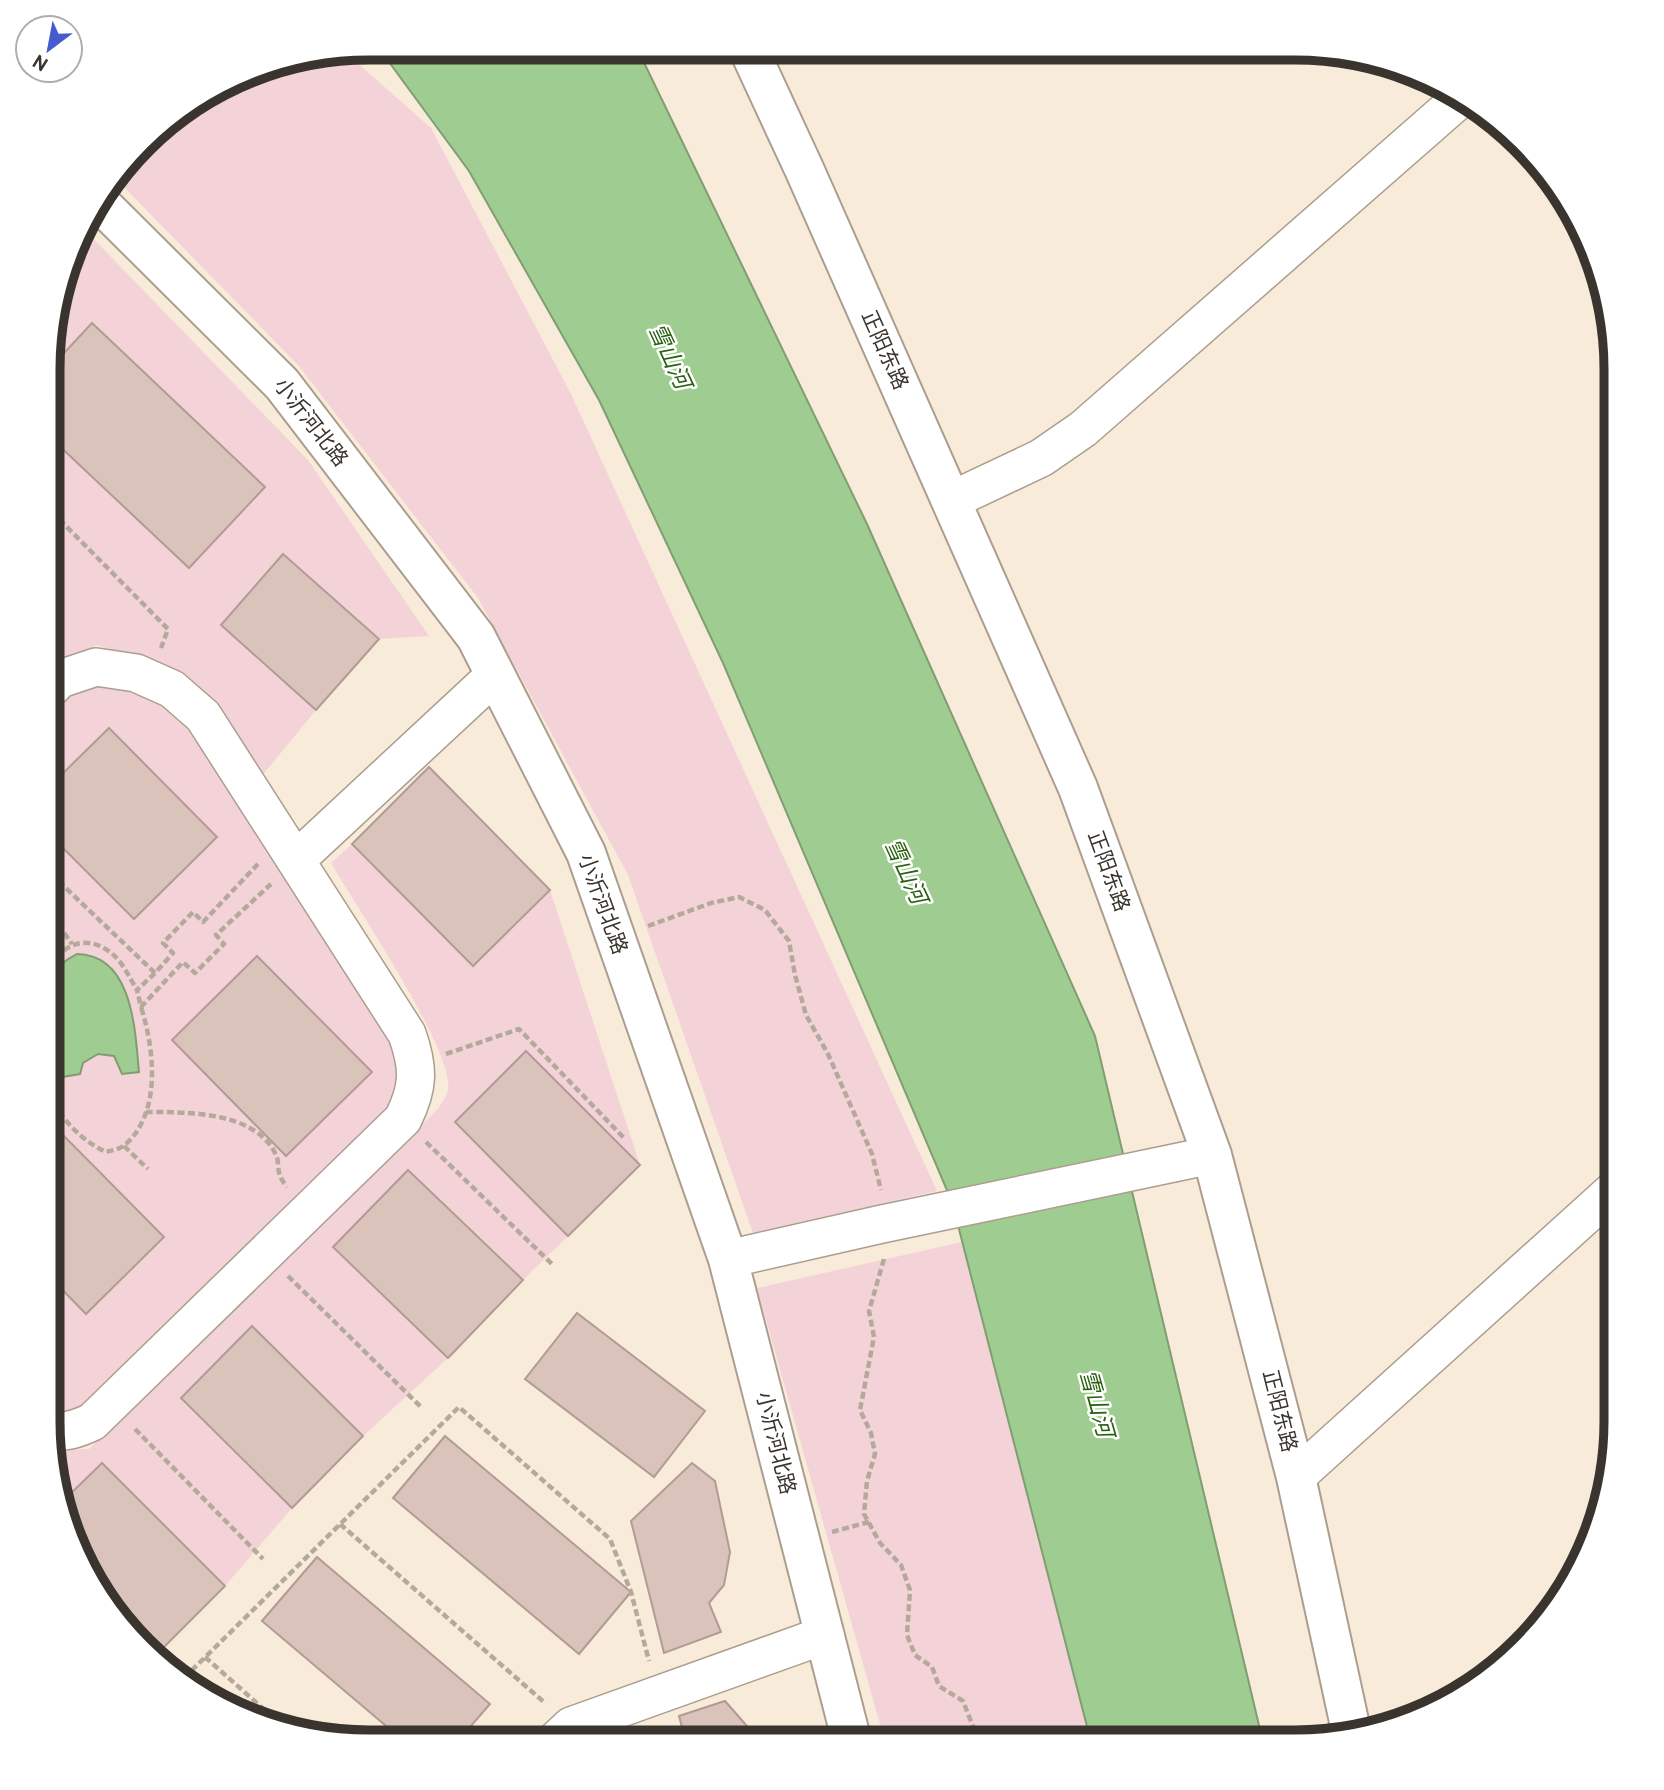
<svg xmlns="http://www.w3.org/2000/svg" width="1664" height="1790" font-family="Overpass,'Noto Sans SC',sans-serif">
<rect width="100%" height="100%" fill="#f9ebda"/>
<path fill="#f4d3d8" d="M344 51 431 128 571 394 937 1191 753 1233 628 875 478 598 298 365 115 178 157 127 265 64Z
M83 228 308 460 429 636 379 639 283 555 221 625 316 710 261 777 157 663 97 645 52 668 53 306Z
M116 682 162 702 197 732 402 1061 392 1108 307 1196 286 1207 82 1413H48L51 699 59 691Z
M352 844 473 966 550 890 640 1165 526 1051 455 1122 568 1236 523 1280 408 1170 334 1247 448 1358 360 1439 252 1327 181 1398 292 1508 225 1586 102 1463 60 1504 50 1450 89 1449 438 1109C441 1104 447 1096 448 1090 455 1052 354 903 331 863Z
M962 1242 1091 1742H885L757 1288Z"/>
<path fill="#9fcc90" stroke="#809e72" stroke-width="2" d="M378 47 637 48 867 524 1095 1036 1263 1742H1091L952 1202 723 663 599 400 469 171Z
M77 954C133 955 135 1030 139 1072L122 1074 114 1056 98 1054 83 1063 80 1074 56 1078C51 1054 43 987 59 967 63 961 70 958 77 954Z"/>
<path fill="#d9c3bb" stroke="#b19b94" stroke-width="2" d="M92 323 265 487 189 568 53 440V365Z
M283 554 379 639 316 710 221 625Z
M109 728 217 837 134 919 51 836V785Z
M429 767 550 890 473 966 352 844Z
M257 956 372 1072 286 1156 172 1040Z
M526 1051 640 1165 568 1236 455 1122Z
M58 1130 164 1237 86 1314 49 1276V1138Z
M408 1170 523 1280 448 1358 333 1247Z
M577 1313 705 1411 654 1477 525 1379Z
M252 1326 363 1436 292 1508 181 1398Z
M445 1436 631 1592 579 1654 393 1498Z
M102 1463 225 1586 158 1653 102 1600 64 1525 60 1504Z
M692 1463 715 1481 730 1552 724 1585 709 1603 721 1632 664 1653 631 1521Z
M317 1557 490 1704 457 1742H405L262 1621Z
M725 1701 761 1742H686L679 1716Z"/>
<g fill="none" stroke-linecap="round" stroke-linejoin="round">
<g stroke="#ab9e8e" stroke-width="40">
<path id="minor" d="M952 500 1041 458 1083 429 1463 96
M296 860 495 675
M728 1259 882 1224 1212 1155
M48 1429C62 1435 79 1428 92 1422L403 1119C419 1087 419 1068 407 1034L203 716 172 689 136 673 96 667 60 679 52 687
M1296 1477 1616 1188
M554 1742 571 1726 825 1635"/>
</g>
<g stroke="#ab9e8e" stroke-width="42">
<path id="tertiary" d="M97 200 282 384 476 637 586 853 728 1259 852 1742"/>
</g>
<g stroke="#ab9e8e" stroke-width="42">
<path id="secondary" d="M748 48 805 171 1078 788 1212 1155 1296 1477 1352 1735"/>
</g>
<path stroke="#b4a99b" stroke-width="4.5" stroke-dasharray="7 3.5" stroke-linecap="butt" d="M52 512 168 629 161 648
M51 874 155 973 173 953 163 943 193 912 203 922 258 864
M50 919 55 920 72 944
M648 926 711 903 739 897 765 910 789 941 795 975 806 1015 828 1054 872 1154 881 1190
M50 966C63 945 85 935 107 950 121 958 129 977 137 990
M155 973 137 990 141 1007 183 962 195 973 224 944 216 935 271 884
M446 1054 519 1029 624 1138
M50 1093C59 1118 82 1141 106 1152 113 1150 121 1149 126 1144 162 1111 154 1048 141 1007
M146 1112C186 1112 254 1111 275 1153 282 1166 273 1170 287 1187
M426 1142 553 1265
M124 1146 148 1169
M884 1259 869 1311 874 1337 860 1410 871 1433 875 1454 867 1481 864 1514 880 1543 901 1565 910 1590 907 1635 915 1655 932 1667 939 1686 963 1701 979 1742
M288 1276 421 1407
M135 1429 263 1559
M340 1524 545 1703
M832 1532 869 1522
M205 1657 277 1721
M184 1678 459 1407 610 1539 631 1592 649 1661"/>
<use href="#minor" stroke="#fff" stroke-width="37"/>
<use href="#tertiary" stroke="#fff" stroke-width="38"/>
<use href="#secondary" stroke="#fff" stroke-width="38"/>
</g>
<g text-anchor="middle" stroke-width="5" stroke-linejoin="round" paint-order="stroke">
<g font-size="21" fill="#39342d" stroke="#fff">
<text transform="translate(885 350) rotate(66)" y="7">正阳东路</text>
<text transform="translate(311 422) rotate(52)" y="7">小沂河北路</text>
<text transform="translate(1109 871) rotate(70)" y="7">正阳东路</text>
<text transform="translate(603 904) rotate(70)" y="7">小沂河北路</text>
<text transform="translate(1280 1411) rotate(76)" y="7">正阳东路</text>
<text transform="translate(776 1443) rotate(76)" y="7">小沂河北路</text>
</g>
<g font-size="23" font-style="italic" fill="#29610f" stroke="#fff">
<text transform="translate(670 356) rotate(65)" y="8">雪山河</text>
<text transform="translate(906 871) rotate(65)" y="8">雪山河</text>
<text transform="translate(1097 1403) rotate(74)" y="8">雪山河</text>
</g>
</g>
<path d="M0 0H1664V1790H0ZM369 60H1295A309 309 0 0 1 1604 369V1421A309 309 0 0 1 1295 1730H369A309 309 0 0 1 60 1421V369A309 309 0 0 1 369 60Z" fill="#fff" fill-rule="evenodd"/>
<path fill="none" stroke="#39342d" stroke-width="9" d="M369 60H1295A309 309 0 0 1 1604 369V1421A309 309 0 0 1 1295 1730H369A309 309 0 0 1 60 1421V369A309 309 0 0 1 369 60Z"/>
<g transform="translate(49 49) rotate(212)"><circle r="33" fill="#ffffff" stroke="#b0aeab" stroke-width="2"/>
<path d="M0-5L12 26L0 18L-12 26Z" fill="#445ccf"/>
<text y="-10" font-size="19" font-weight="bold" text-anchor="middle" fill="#39342d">N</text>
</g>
</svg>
